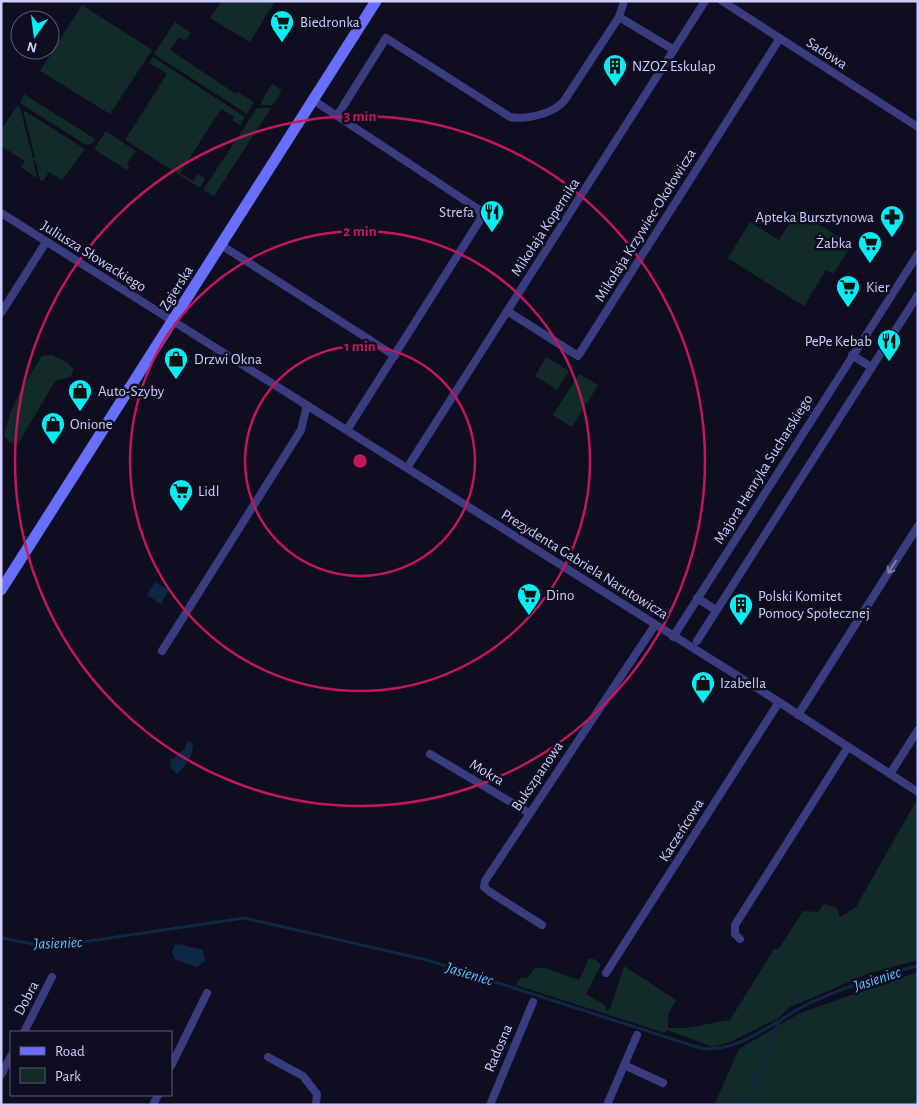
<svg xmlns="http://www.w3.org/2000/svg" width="919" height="1106" font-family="'Alegreya Sans',sans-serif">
<rect width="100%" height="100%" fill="#0f0e21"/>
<path fill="#112b28" d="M221 1H275L250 42 210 18Z
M82 5 152 50 110 114 40 71Z
M175 22 191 33 185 41 179 37 170 50 236 94 238 92 254 102 247 114 154 54Z
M153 57 245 117 240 125 233 121 234 117 221 109 180 173 193 181 198 174 205 178 200 188 125 140 167 74 149 63Z
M272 84 282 90 273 105H262L261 102Z
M24 94 95 139 91 144 86 145 20 103Z
M17 106 20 108 33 159 35 157 23 110 85 149 62 180 49 172 43 181 40 180 36 162 33 160 37 178 21 167 25 161 1 146V130Z
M257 108H271L214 196 203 190Z
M106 131 136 151 127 164 129 166 127 170 94 149Z
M797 211 852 245 833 274 826 270 804 306 728 258 750 222 779 240Z
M52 355 68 363 74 370 70 377 55 381 18 444 9 442 4 436C10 405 25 382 42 356Z
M546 357 569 371 557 390 535 376Z
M579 374 598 385 572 427 553 415Z
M915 803 918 805V960L870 973 790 1007 777 1019 732 1041 713 1047 667 1030 665 1033 516 985 520 978 528 977 535 968H545L579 980 589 958 596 960 601 965 586 994 605 1005 606 1012 611 1006 624 966 676 1000 668 1015V1028H686L730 1020 774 949 778 950 803 911 818 912 824 904 837 908 840 917 856 907Z
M918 972V1105H714L739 1049 800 1013Z"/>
<path fill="#0d2745" d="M155 582 169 590 161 604 147 595Z
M188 741 193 743C193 757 186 765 177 774L171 768 170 759 175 758 178 753 184 750Z
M179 944 203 950 205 961 196 967 175 959 172 952 175 945Z"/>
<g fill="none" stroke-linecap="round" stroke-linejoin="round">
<path stroke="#0d2745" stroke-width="3" d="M1 938 39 945 76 943 244 918 427 960 700 1048C741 1054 777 1018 812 1002 846 987 881 974 918 966
M753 1088 779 1021
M746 1105 751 1094"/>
<path stroke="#393c7f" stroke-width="8" d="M624 1 619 17 674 50
M722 1 918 127
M313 100 478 209 481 214 480 220 347 430
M337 116 386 38 510 117C526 120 553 114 564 101L619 17
M1 213 779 702 918 792
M221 245 395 356
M507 311 578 356 780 38
M1 313 46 242
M852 355 871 367
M407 468 705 1
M697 598 716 610
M673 637 918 254
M697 641 918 295
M162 651 301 430 307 405
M798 715 918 526
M430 754 529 813
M890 774 918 730
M542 925 490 892 484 887 485 881 655 625
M740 939 735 934V925L848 747
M606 973 779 702
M24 1032 52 977
M268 1057 303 1076 317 1094 316 1105
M624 1065 663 1083
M171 1066 207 993
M1 1075 11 1056
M153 1105 158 1095
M490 1105 533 1002
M607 1105 637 1035"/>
<path stroke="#676ffc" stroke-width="11" d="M1 590 376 1"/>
</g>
<defs><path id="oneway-shaft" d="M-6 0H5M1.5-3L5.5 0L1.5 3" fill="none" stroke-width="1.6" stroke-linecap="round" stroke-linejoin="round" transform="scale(1.25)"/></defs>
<use stroke="#7d7eb8" href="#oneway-shaft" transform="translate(892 567) rotate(122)"/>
<g fill="none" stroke="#c2185b" stroke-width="2.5">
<circle cx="360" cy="461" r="115"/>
<circle cx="360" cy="461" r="230"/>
<circle cx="360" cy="461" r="345"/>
</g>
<defs>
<g id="supermarket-pin" transform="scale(1.25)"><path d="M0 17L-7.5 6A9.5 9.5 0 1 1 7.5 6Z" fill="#05eef4" stroke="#0f0e21"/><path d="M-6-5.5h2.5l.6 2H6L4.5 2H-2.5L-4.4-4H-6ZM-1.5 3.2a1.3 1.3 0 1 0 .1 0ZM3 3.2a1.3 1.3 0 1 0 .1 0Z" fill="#111"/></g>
<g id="building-pin" transform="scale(1.25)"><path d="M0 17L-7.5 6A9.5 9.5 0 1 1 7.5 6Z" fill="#05eef4" stroke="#0f0e21"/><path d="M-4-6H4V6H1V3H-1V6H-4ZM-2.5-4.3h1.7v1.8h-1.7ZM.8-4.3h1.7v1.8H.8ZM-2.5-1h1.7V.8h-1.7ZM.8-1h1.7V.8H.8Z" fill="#111"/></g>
<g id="restaurant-pin" transform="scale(1.25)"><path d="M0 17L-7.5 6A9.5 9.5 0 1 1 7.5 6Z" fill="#05eef4" stroke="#0f0e21"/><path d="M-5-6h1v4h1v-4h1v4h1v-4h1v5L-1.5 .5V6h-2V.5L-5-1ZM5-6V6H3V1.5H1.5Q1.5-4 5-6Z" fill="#111"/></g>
<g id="pharmacy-pin" transform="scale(1.25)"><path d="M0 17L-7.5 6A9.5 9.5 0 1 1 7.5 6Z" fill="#05eef4" stroke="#0f0e21"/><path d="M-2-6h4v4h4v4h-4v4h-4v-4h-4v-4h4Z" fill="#111"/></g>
<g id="shop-pin" transform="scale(1.25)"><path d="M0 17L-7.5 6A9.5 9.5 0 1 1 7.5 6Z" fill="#05eef4" stroke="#0f0e21"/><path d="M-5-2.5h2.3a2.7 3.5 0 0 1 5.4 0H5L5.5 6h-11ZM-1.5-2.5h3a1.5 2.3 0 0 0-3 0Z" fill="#111"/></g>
</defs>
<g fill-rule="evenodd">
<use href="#supermarket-pin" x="282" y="22"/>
<use href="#building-pin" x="615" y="66"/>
<use href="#restaurant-pin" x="492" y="212"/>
<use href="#pharmacy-pin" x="892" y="217"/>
<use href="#supermarket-pin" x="870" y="243"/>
<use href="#supermarket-pin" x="848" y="287"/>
<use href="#restaurant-pin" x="889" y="341"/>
<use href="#shop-pin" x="176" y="359"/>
<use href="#shop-pin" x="80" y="391"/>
<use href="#shop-pin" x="53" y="424"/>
<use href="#supermarket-pin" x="181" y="491"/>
<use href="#supermarket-pin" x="529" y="595"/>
<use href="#building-pin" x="741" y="605"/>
<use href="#shop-pin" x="703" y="683"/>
</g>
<g text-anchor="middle" stroke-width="5" stroke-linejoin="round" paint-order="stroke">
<g font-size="15" fill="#d0cefe" stroke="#0f0e21" text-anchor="start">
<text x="300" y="27">Biedronka</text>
<text x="632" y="71">NZOZ Eskulap</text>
<text x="474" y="217" text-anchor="end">Strefa</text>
<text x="874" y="222" text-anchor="end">Apteka Bursztynowa</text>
<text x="852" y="248" text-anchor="end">Żabka</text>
<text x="866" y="292">Kier</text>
<text x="872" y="346" text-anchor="end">PePe Kebab</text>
<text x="194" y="364">Drzwi Okna</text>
<text x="98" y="396">Auto-Szyby</text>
<text x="70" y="429">Onione</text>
<text x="198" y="496">Lidl</text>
<text x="546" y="600">Dino</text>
<text x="758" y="601">Polski Komitet<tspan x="758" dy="17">Pomocy Społecznej</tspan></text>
<text x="720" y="688">Izabella</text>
</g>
<g font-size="15" fill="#d0cefe" stroke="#0f0e21">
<text transform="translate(827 53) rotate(33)" y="5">Sadowa</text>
<text transform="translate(645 225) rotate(-58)" y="5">Mikołaja Krzywiec-Okołowicza</text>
<text transform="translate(545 227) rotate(-57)" y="5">Mikołaja Kopernika</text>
<text transform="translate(94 256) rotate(32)" y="5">Juliusza Słowackiego</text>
<text transform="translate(176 288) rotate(-58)" y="5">Zgierska</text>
<text transform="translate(763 469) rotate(-58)" y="5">Majora Henryka Sucharskiego</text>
<text transform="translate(585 564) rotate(32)" y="5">Prezydenta Gabriela Narutowicza</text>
<text transform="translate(487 772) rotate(31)" y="5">Mokra</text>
<text transform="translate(537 776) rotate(-56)" y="5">Bukszpanowa</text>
<text transform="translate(681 830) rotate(-58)" y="5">Kaczeńcowa</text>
<text transform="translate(26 998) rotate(-62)" y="5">Dobra</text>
<text transform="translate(498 1048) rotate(-67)" y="5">Radosna</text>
</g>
<g font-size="16" font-style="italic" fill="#5fbffc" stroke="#0f0e21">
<text transform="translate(58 942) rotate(-2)" y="6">Jasieniec</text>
<text transform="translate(470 973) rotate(17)" y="6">Jasieniec</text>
<text transform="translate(877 978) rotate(-18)" y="6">Jasieniec</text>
</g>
</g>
<circle cx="360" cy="461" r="8" fill="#c2185b" stroke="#0f0e21" stroke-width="2.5"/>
<g font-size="15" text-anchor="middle" font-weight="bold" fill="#c2185b" stroke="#0f0e21" stroke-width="5" stroke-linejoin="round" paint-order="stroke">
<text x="360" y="121">3 min</text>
<text x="360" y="236">2 min</text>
<text x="360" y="351">1 min</text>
</g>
<rect width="919" height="1106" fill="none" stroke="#d0cefe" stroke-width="5"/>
<rect x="10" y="1031" width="162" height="65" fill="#0f0e21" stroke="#5c5b79"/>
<rect x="20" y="1047" width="25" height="8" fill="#676ffc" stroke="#5c5b79"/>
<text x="55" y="1056" font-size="15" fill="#d0cefe">Road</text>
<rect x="20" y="1068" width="25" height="15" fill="#112b28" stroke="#5c5b79"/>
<text x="55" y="1081" font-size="15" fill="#d0cefe">Park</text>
<g transform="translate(35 35) rotate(194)"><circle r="24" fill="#0f0e21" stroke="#5c5b79"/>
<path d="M0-4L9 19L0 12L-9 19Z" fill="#05eef4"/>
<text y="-8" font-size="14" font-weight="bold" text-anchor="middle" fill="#d0cefe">N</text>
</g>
</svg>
